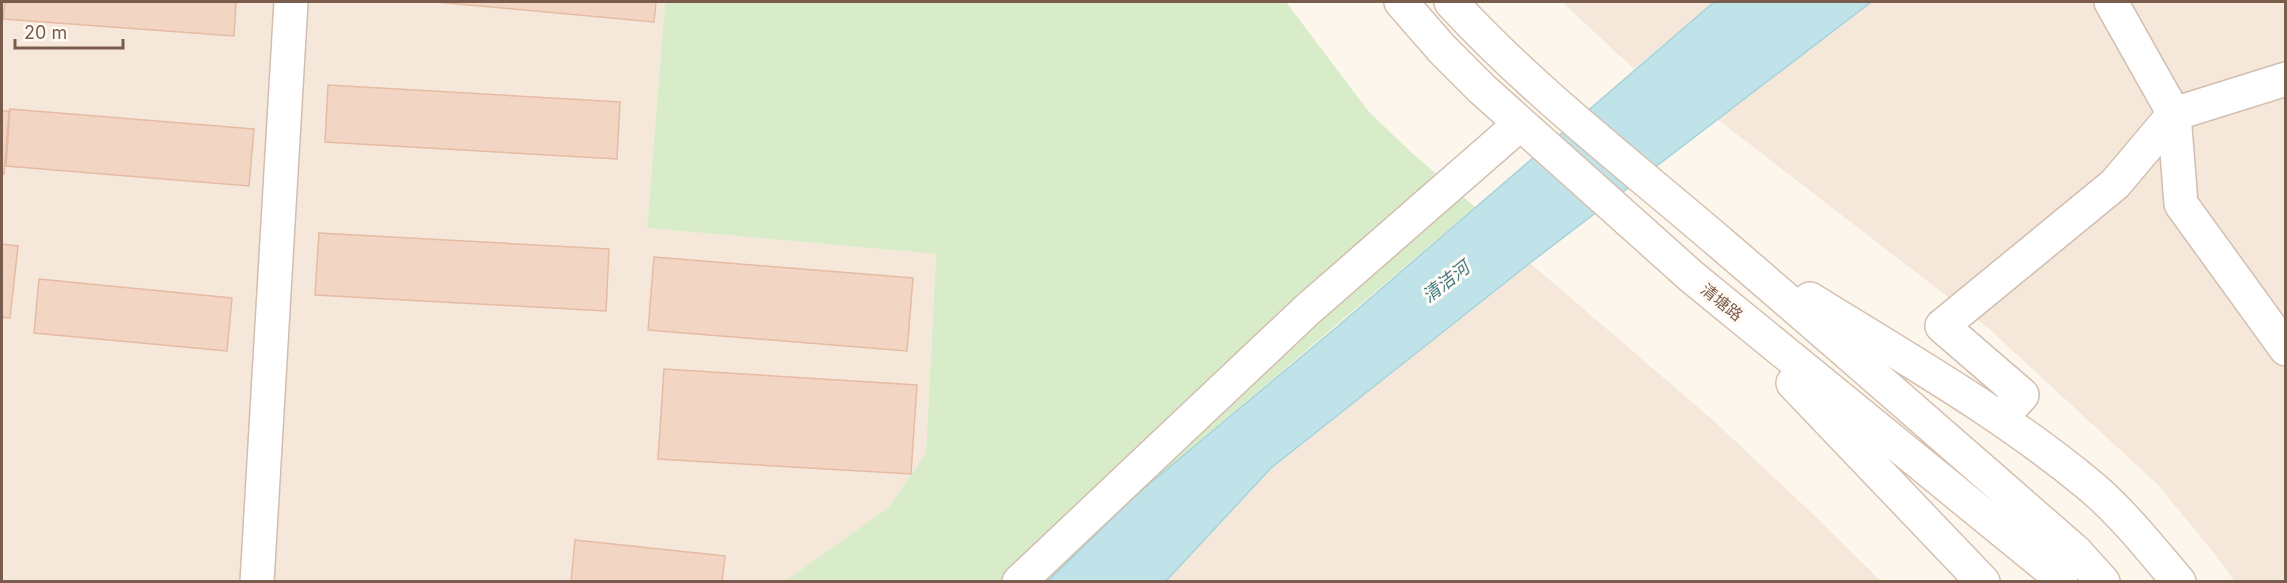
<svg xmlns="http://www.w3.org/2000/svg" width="2287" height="583" font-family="Inter,'Noto Sans SC',sans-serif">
<rect width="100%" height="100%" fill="#fdf6ec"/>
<path fill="#f5e8da" d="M2 2H665L647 228 936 254 926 453 889 507 785 581H2Z
M1562 2H1714L1634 69Z
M1871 2H2285V581H2235L2214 553 2157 484 1988 328 1717 119Z
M1530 263 1715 422 1817 518 1881 581 1166 582 1271 468Z"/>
<path fill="#d8ecc9" d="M665 2H1286L1369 112 1412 153 1475 207 1135 496 1047 582 785 581 889 507 926 453 936 254 647 228Z"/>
<path fill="#bfe3e8" stroke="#a5d3da" stroke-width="1.5" d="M1714 2H1871L1530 263 1271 468 1166 581 1047 582 1135 496 1338 326Z"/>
<path fill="#f3d5c3" stroke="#e6bba3" stroke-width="1.5" d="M5 2H236L234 36 3 19Z
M436 2H656L654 22Z
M328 85 620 102 617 159 325 142Z
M10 109 254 129 249 186 6 166Z
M2 111H9L4 174H2Z
M319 233 609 249 606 311 315 295Z
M2 244 18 246 10 318 2 317Z
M654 257 913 278 907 351 648 330Z
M39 279 232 298 227 351 34 333Z
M664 369 917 385 911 474 658 459Z
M575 540 725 556 722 582H571Z"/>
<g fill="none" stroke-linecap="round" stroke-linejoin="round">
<g stroke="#d1beb0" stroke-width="36">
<path id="street" d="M2111 2 2174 114 2181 204 2286 349
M2001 418 2022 395 1942 326 2115 184 2174 114 2286 79
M257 582 291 2
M1019 582 1307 310 1520 124"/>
</g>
<g stroke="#d6c0b0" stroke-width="36">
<path id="secondary" d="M1401 2 1442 49 1482 89 1692 277 2052 571 2061 582
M1451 2C1534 92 1631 166 1724 246 1842 347 1959 450 2076 552L2103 582
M1810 299C1905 358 2002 413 2088 484 2122 512 2150 548 2179 582
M1793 383 1983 582"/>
</g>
<use href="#street" stroke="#fff" stroke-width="33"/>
<use href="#secondary" stroke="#fff" stroke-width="33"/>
</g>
<g text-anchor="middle" stroke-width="6" stroke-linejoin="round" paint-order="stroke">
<g font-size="16" fill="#7a5c4d" stroke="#fffaf3">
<text transform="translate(1722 302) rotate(39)" y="6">清塘路</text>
</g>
<g font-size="18" font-style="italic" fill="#437c86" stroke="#fffaf3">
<text transform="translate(1446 282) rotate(-38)" y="6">清洁河</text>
</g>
</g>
<rect width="2287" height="583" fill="none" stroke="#7a5c4d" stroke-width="6"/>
<path d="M15 39v9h108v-9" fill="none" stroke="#7a5c4d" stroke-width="3"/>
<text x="24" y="39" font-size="18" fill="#7a5c4d" stroke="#fffaf3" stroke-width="4.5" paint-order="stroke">20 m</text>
</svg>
